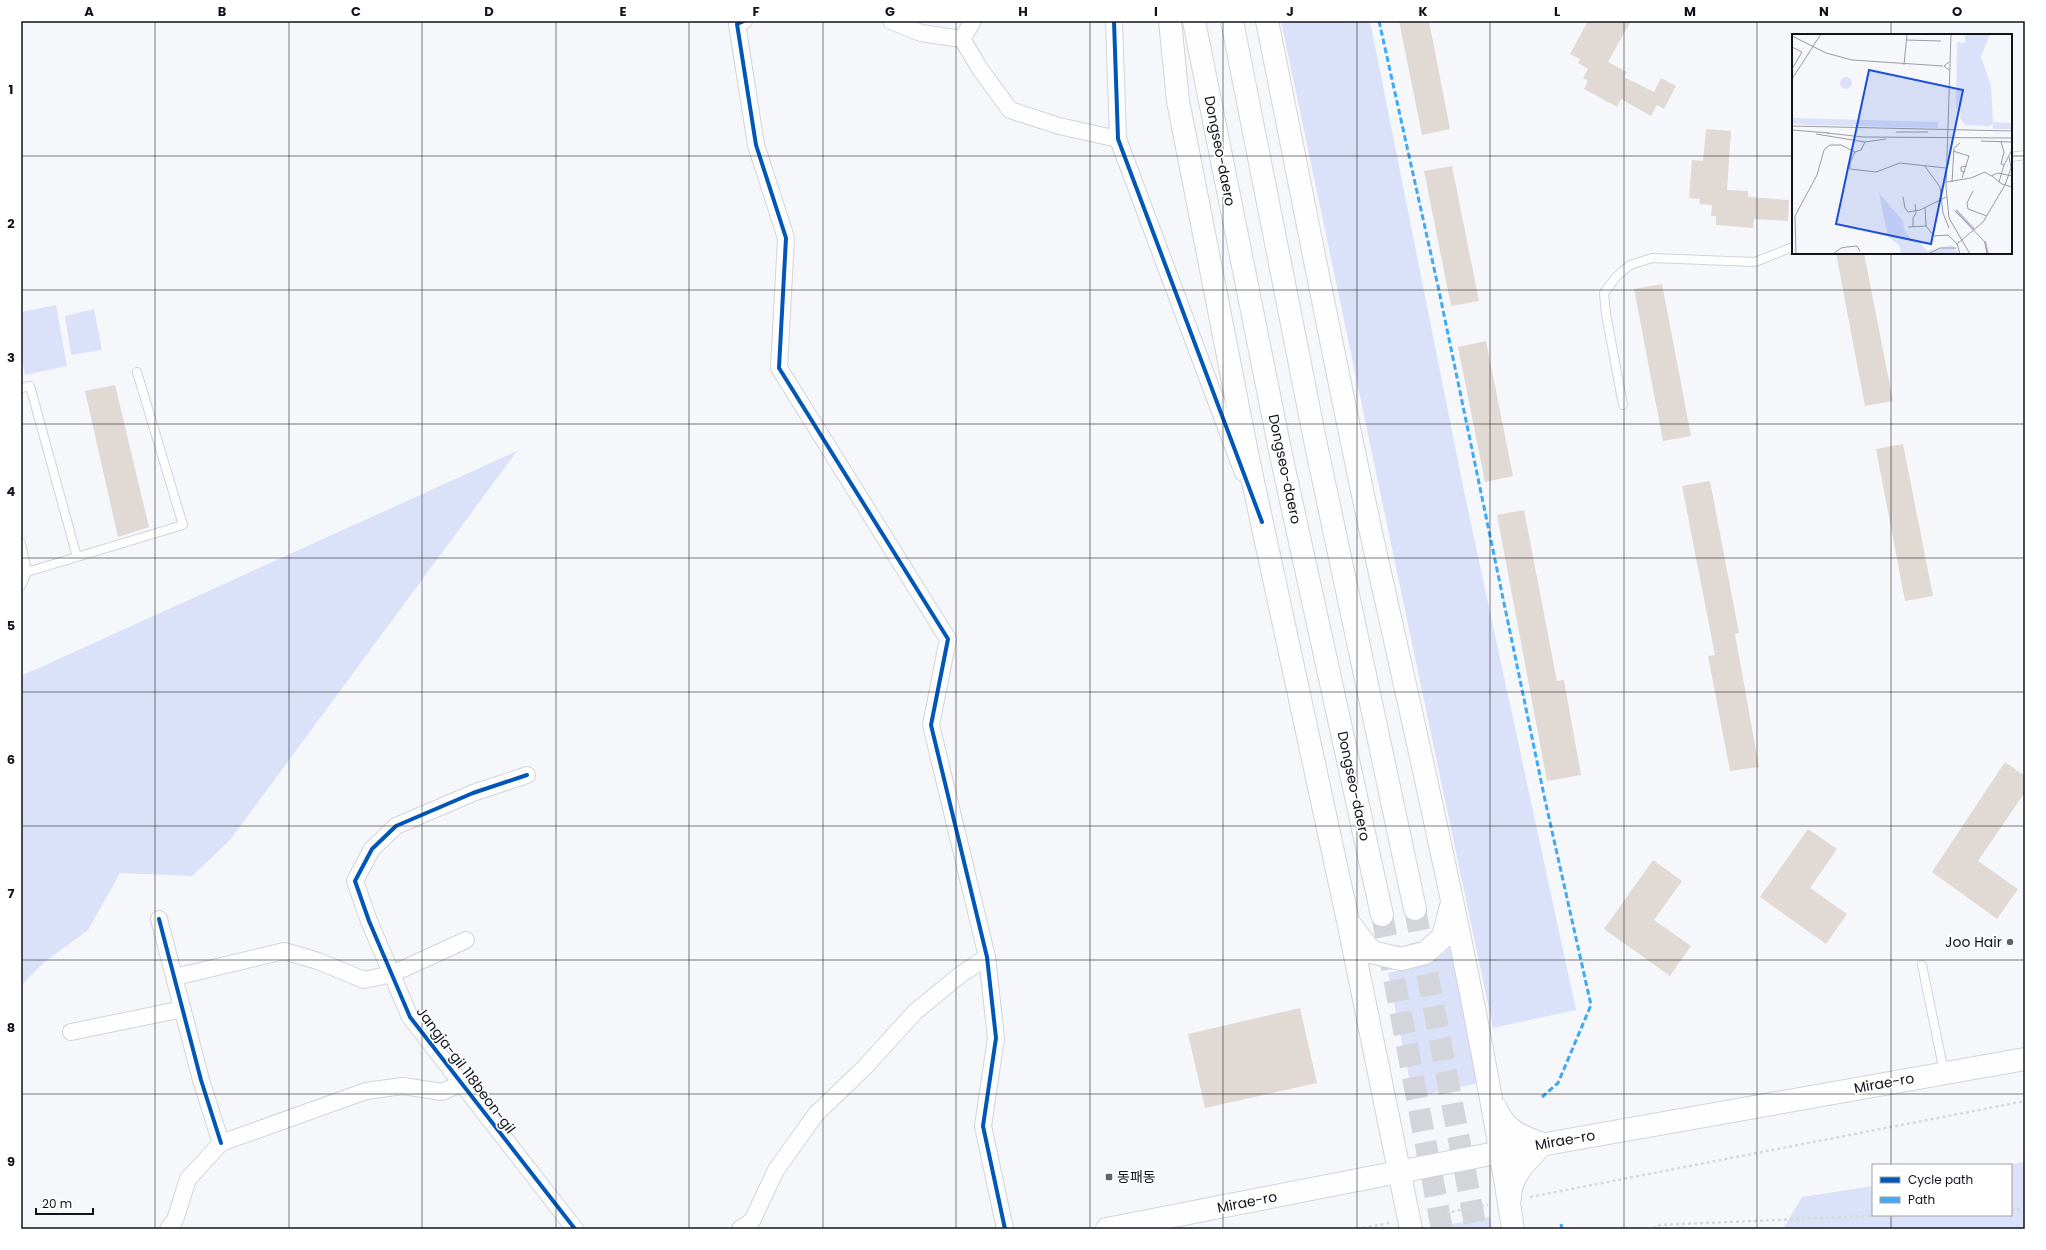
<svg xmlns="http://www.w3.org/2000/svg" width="2046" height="1250" font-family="Poppins,'Noto Sans KR',sans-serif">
<rect width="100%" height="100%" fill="#f6f7fb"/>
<path fill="#dbe1f9" d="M1281 21H1370L1465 496 1576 1010 1493 1028Z
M56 305 67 366 25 375 21 352V312Z
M94 309 102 350 71 355 65 316Z
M517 451 230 840 192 876 120 873 88 930 42 964 21 986V676Z
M1451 947 1479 1077 1475 1084 1413 1097 1388 973 1432 963Z
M2025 1162V1229H1783L1802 1197 1873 1186V1215H2011V1165H2008Z
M1490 1217 1492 1229H1425Z"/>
<path fill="#e1d9d4" d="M1399 21H1429L1450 129 1422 135Z
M1588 21H1631L1608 62 1627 72 1624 77 1654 92 1661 78 1676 86 1664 109 1657 105 1651 116 1621 99 1617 107 1584 89 1588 81 1583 78 1588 69 1578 63 1580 59 1570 54Z
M1706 129 1731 131 1727 190 1748 191V197L1789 200 1788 221 1754 219 1753 228 1716 225V216H1711L1712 205 1699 204 1700 199 1689 198 1692 160 1703 161Z
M1452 166 1479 301 1451 306 1424 171Z
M1836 253H1864L1893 401 1865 406Z
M1662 284 1691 436 1663 441 1634 289Z
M1486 341 1513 476 1485 482 1458 347Z
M115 385 149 527 118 537 85 391Z
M1903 444 1933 596 1905 601 1876 449Z
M1710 481 1739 633 1735 634 1759 767 1730 771 1708 656 1715 655 1682 486Z
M1524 510 1557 681 1564 680 1581 775 1547 781 1497 515Z
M2005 762 2025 776V792L1978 861 2018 889 1997 919 1932 872Z
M1808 829 1837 849 1810 888 1847 914 1826 944 1760 897Z
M1653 860 1682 881 1654 920 1691 946 1670 976 1604 929Z
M1300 1008 1317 1083 1205 1108 1188 1034Z"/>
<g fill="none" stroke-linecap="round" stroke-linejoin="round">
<path stroke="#d4d5da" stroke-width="22" stroke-dasharray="22 11" stroke-linecap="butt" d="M1415 909 1476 1229
M1382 915 1442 1229"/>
<g stroke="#d2d4db" stroke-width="10">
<path id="service" d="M2011 157 2025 155
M21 388 30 386 77 557
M1623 405 1606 314 1604 293 1616 277 1630 265 1652 258 1755 262 1793 247
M21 543 27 572
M21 586 27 572 183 525 137 372
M1922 965 1944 1072"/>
</g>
<g stroke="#d2d4db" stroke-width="18">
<path id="minor" d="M744 21 737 24 756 145 786 238 779 368 948 639 931 725 987 957 996 1038 983 1126 1005 1229
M891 21 921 33 962 39
M1114 21 1118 139 1243 473
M962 39 980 69 1010 110 1059 126 1118 139
M962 39 973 21
M527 775 473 793 396 826 372 849 355 881 369 921 410 1017 575 1229
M159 919 201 1080 221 1143
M175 977 284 951 318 961 364 980 392 974 466 940
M71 1032 183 1009
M168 1229 175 1220 188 1179 221 1143 366 1091 403 1086 442 1092 462 1083
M740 1229 752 1221 776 1170 816 1114 864 1068 915 1012 960 975 987 957"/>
</g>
<g stroke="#d2d4db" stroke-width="24">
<path id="secondary" d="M1107 1229 1501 1152 2025 1059"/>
</g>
<g stroke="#d2d4db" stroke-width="24">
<path id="trunk" d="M1170 21 1178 101 1249 463 1348 921 1411 1229
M1194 21 1281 455 1382 915
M1232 21 1316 445 1415 909
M1267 21C1302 193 1335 366 1372 537 1423 767 1477 996 1513 1229
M1352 927 1371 952 1401 959 1425 953 1443 937 1451 906
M1496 1108C1504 1130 1522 1137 1543 1144 1528 1159 1510 1175 1510 1198"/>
</g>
<path stroke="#d7d8da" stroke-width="2.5" stroke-dasharray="3 3" stroke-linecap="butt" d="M1530 1197 2025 1101
M2011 1210 2025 1209
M1428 1216 1488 1205
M1357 1229 1390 1223
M1654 1229 1657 1225 1894 1215"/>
<use href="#service" stroke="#fefefe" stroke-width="8"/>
<use href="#minor" stroke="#fefefe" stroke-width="16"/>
<use href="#secondary" stroke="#fefefe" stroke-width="22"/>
<use href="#trunk" stroke="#fefefe" stroke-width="22"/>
<path stroke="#3fa9f5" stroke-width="3" stroke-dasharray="6 3" stroke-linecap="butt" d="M1379 21 1438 286 1545 800 1591 1005 1558 1083 1542 1097
M1561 1224 1562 1229"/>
<g stroke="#fff" stroke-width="6">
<path id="cycleway" d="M744 21 737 24 756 145 786 238 779 368 948 639 931 725 987 957 996 1038 983 1126 1005 1229
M1114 21 1118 139 1262 522
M527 775 473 793 396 826 372 849 355 881 369 921 410 1017 575 1229
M159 919 201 1080 221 1143"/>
</g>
<use href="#cycleway" stroke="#0057b8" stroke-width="4"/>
</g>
<path fill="none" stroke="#11131c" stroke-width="1" stroke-opacity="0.55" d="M155 21V1229M289 21V1229M422 21V1229M556 21V1229M689 21V1229M823 21V1229M956 21V1229M1090 21V1229M1223 21V1229M1357 21V1229M1490 21V1229M1624 21V1229M1757 21V1229M1891 21V35M21 156H1793M2011 156H2025M1891 253V1165M21 290H2025M21 424H2025M21 558H2025M21 692H2025M21 826H2025M21 960H2025M21 1094H2025M1891 1215V1229"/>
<g fill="#61636a" stroke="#fff" stroke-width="1.5">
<circle cx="2010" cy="942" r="4"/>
<rect x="1105" y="1173" width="8" height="8" rx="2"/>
</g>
<g text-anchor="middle" stroke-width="3.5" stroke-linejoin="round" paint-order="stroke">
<g font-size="14" fill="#11131c" stroke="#fff">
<text transform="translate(1220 151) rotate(79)" y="5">Dongseo-daero</text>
<text transform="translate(1285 469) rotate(78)" y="5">Dongseo-daero</text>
<text transform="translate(1354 786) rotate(78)" y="5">Dongseo-daero</text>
<text transform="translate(466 1070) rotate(53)" y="5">Jangja-gil 118beon-gil</text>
<text transform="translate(1884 1083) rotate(-10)" y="5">Mirae-ro</text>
<text transform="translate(1565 1140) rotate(-10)" y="5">Mirae-ro</text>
<text transform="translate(1247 1202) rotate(-11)" y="5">Mirae-ro</text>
</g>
<g font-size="14" fill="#11131c" stroke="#fff" text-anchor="end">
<text x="2002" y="947">Joo Hair</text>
<text x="1117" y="1182" text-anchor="start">동패동</text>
</g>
</g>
<g transform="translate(1792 34)">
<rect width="220" height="220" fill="#f6f7fb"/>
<path d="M173 0H198L189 23 199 51 201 88 220 89V95H201V89L198 92 173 91 168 84 169 78 164 74 165 8 173 9ZM48 49a6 6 0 1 1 12 0a6 6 0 1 1-12 0ZM0 84 146 88V94L18 91 0 89ZM87 159 111 187 112 195 120 207 128 208 135 217 160 211 167 220H109L107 211 96 203Z" fill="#dbe1f9"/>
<path fill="none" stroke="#b3bade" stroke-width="2" d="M164 176 182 195M193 207 196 220"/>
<path fill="none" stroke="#9a9ca2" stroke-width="1" d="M0 2 34 19 60 26 151 32M114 6 149 7M0 13 10 18 0 35M112 31 115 0M157 36 152 32 157 28M0 45 29 0M0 92 220 97M0 96 37 99M104 98H136M35 99 71 103 220 104M24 100 73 108 94 105M189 107 220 108M73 108 69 116 63 118 58 129V135L84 138 108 129 154 134M209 108 212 118 209 130 212 131M161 117 177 122 170 144M132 131 148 153 151 179 157 194M173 138 169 137V133L175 132M200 142 210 150 220 153M154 148 179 144 193 138 199 142 206 139 220 142M160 148 162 114 168 109M207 148 212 131 220 116M154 153 157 184 178 220M154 153 159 0M181 157 175 169 176 175 195 182M111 163 113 174 116 178 128 176 154 163M133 173 134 192 142 202 156 201 165 210M163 177 193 208 195 220M116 193 134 192M121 193V184L124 179 123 170M4 220 3 182 25 141 32 116 38 111H49L63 118M41 220 49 214 55 213 65 212 68 217M136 220 148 214H164M168 220 165 210 191 188 213 151 219 134 217 123"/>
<path fill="#1d4ed8" fill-opacity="0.15" stroke="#1d4ed8" stroke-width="2" d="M77 36 171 56 139 210 44 190Z"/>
<rect width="220" height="220" fill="none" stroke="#11131c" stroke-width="2"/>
</g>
<rect width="2046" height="1250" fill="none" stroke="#ffffff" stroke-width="44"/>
<rect x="1872" y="1164" width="140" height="52" fill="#ffffff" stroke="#a0a1a4"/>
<rect x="1880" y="1177" width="20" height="6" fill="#0057b8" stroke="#a0a1a4"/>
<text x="1908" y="1184" font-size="12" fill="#11131c">Cycle path</text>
<rect x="1880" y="1197" width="20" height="6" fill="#3fa9f5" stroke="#a0a1a4"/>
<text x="1908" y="1204" font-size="12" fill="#11131c">Path</text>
<path d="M36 1208v6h57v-6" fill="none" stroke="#11131c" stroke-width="2"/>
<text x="42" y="1208" font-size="12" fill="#11131c" stroke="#ffffff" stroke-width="3" paint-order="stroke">20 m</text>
<rect x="22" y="22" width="2002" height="1206" fill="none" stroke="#11131c" stroke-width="1.5"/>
<g font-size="13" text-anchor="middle" font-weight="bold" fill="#11131c">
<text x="89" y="16">A</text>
<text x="222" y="16">B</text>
<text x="356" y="16">C</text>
<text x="489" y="16">D</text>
<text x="623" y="16">E</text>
<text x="756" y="16">F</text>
<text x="890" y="16">G</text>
<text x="1023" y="16">H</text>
<text x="1156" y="16">I</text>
<text x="1290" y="16">J</text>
<text x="1423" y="16">K</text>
<text x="1557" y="16">L</text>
<text x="1690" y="16">M</text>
<text x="1824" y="16">N</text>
<text x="1957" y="16">O</text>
<text x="11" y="94">1</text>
<text x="11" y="228">2</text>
<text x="11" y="362">3</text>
<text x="11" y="496">4</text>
<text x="11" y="630">5</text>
<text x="11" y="764">6</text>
<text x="11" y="898">7</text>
<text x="11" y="1032">8</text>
<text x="11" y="1166">9</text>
</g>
</svg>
